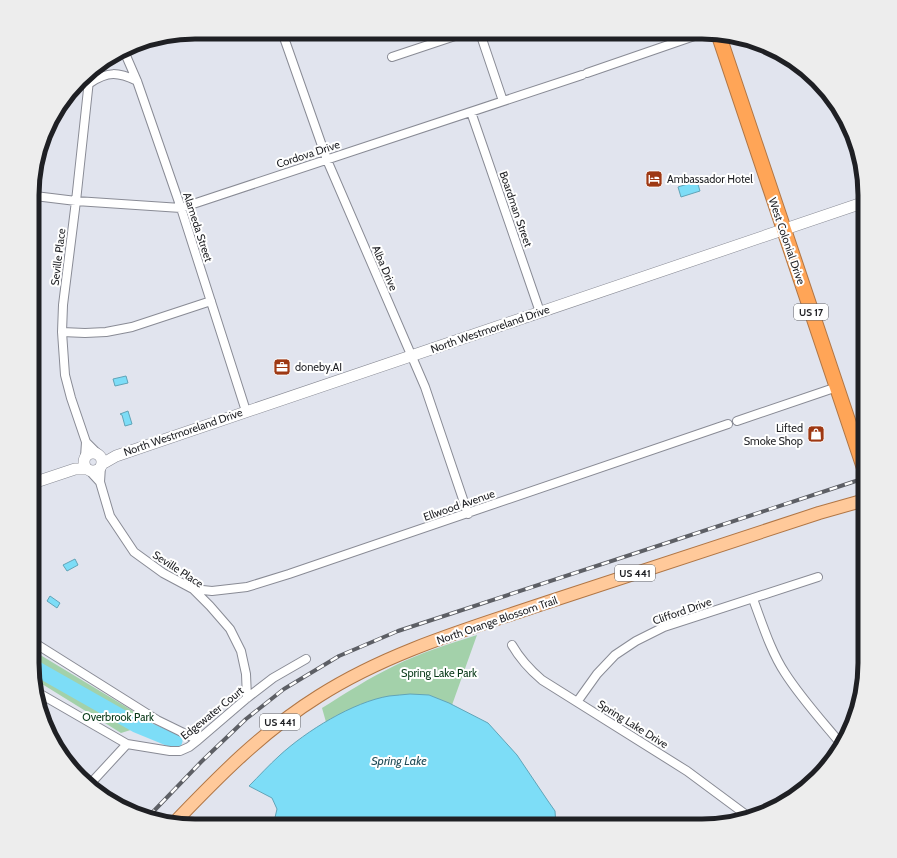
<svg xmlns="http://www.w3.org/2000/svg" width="897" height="858" font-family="Cabin,sans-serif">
<rect width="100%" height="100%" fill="#e1e4ee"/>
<path fill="#a3d1aa" d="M477 635 452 705 429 695 337 715 326 722 322 708C346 693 369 678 394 666 420 653 449 644 477 635Z
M32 650 153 723 121 733 34 679 32 673Z"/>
<path fill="#7dddf7" stroke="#61a4b8" d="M697 181 700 191 681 197 678 187Z
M126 376 128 383 115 386 113 379Z
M128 411 132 424 125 426 122 415 120 414Z
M75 559 78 565 67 571 63 565Z
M50 596 60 603 57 608 47 601Z
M410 694 429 695 449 703 488 723 517 755 548 801 555 811 556 826H273L277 809 272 798 249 786C259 776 269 765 279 756 306 731 353 702 389 696 396 695 403 695 410 694Z"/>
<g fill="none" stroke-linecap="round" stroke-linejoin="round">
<path stroke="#7dddf7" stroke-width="15" d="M32 666 136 725 175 741"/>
<g stroke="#898b95" stroke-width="10">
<path id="street" d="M282 32 327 160 425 387 468 514
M480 33 503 101
M124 51 137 81 181 208 246 411
M392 57 464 33
M90 71 76 201 63 305 62 332 65 375 71 398 86 442 98 454
M587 73 703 33
M90 83C108 71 118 72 137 81
M471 112 540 312
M35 196 76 201 181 208 582 75
M62 332 85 333 106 332 132 327 211 301
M737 421 837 387
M85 457 86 442
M101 466 100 482 110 516 134 552 163 573 193 589 210 606 230 629 241 651 246 674 247 698
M89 470 100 482
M193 589 212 591 247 587 289 574 728 424
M753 599C762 623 771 652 785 673 801 698 822 721 841 744
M33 642 157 720 198 740
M512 645C520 659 529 669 542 680L687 771 749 817
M37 692 127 744 170 751H180L189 747 198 740 247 698 273 678 306 659
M577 702 597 674 615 655 636 641 664 627 818 577
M91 783 127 744"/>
</g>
<g stroke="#898b95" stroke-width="12">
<path id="secondary" d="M84 462a9 9 0 1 1 18 0a9 9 0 1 1-18 0Z
M102 464 116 456 865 202
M33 483 75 469H87"/>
</g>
<g stroke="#b17645" stroke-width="14">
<path id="primary" d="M174 823C219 776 263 731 319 696 388 652 468 629 545 603 636 573 727 543 819 513L865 500"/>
</g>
<g stroke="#b17645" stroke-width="16">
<path id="highway" d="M718 33 865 471"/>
</g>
<use href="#street" stroke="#fff" stroke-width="8"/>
<use href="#secondary" stroke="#fff" stroke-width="11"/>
<use href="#primary" stroke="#ffc99a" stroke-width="12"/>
<use href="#highway" stroke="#ffa557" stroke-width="14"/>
<g stroke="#5d5f65" stroke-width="4">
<path id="rail" d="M149 816 201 762 246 719 284 689 339 656 398 631 865 478"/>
</g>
<use href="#rail" stroke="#fff" stroke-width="2.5" stroke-dasharray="8" stroke-linecap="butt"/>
</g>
<defs>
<g id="hotel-square" transform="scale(0.9)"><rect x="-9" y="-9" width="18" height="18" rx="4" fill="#9e3813" stroke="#fff"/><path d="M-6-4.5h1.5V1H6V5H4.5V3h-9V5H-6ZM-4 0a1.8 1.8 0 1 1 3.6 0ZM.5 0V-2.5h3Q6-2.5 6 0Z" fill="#fff"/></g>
<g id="office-square" transform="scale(0.9)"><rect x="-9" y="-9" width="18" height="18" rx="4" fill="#9e3813" stroke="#fff"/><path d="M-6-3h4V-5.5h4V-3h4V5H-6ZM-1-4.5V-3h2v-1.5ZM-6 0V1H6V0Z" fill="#fff"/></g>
<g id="shop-square" transform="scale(0.9)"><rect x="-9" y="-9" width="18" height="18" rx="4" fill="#9e3813" stroke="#fff"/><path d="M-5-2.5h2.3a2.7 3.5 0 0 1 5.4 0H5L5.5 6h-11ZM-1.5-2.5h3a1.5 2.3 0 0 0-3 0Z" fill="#fff"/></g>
</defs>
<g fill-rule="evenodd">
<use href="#hotel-square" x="654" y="179"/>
<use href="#office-square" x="282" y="367"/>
<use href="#shop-square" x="816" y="434"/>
</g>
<g text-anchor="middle" stroke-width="4" stroke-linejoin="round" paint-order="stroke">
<g fill="#fff" stroke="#626366" stroke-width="1">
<rect x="794" y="304" width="34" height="16" rx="3"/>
<rect x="615" y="565" width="40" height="16" rx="3"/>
<rect x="260" y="714" width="40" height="16" rx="3"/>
</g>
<g font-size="10" font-weight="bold" fill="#1f2024">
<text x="811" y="316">US 17</text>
<text x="635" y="577">US 441</text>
<text x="280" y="726">US 441</text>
</g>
<g font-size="11" fill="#1f2024" stroke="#fff">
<text transform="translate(308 154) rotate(-18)" y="4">Cordova Drive</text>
<text transform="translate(516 209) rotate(71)" y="4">Boardman Street</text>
<text transform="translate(198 227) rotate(72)" y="4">Alameda Street</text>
<text transform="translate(787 241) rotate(71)" y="4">West Colonial Drive</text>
<text transform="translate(58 257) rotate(-83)" y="4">Seville Place</text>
<text transform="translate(385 268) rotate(67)" y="4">Alba Drive</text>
<text transform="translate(490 329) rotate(-19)" y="4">North Westmoreland Drive</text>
<text transform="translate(183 432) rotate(-19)" y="4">North Westmoreland Drive</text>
<text transform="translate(459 505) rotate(-19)" y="4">Ellwood Avenue</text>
<text transform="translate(178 569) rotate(33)" y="4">Seville Place</text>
<text transform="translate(682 611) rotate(-19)" y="4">Clifford Drive</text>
<text transform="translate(497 620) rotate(-19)" y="4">North Orange Blossom Trail</text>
<text transform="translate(212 713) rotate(-39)" y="4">Edgewater Court</text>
<text transform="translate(633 724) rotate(32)" y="4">Spring Lake Drive</text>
</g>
<g font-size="11" fill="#1f2024" stroke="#fff" text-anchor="start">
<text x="667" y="183">Ambassador Hotel</text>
<text x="295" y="371">doneby.AI</text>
<text x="803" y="432" text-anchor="end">Lifted<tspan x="803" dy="13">Smoke Shop</tspan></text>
</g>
<g font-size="11" fill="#063716" stroke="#fff">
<text x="439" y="677">Spring Lake Park</text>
<text x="118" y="721">Overbrook Park</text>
</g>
<g font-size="12" font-style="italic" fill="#224d58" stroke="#fff">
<text x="399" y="765">Spring Lake</text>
</g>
</g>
<path d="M0 0H897V858H0ZM195 39H702A156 156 0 0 1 858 195V663A156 156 0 0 1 702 819H195A156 156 0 0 1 39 663V195A156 156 0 0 1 195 39Z" fill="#ededed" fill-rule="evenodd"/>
<path fill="none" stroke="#1f2024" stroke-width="5" d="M195 39H702A156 156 0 0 1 858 195V663A156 156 0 0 1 702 819H195A156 156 0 0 1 39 663V195A156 156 0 0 1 195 39Z"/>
</svg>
